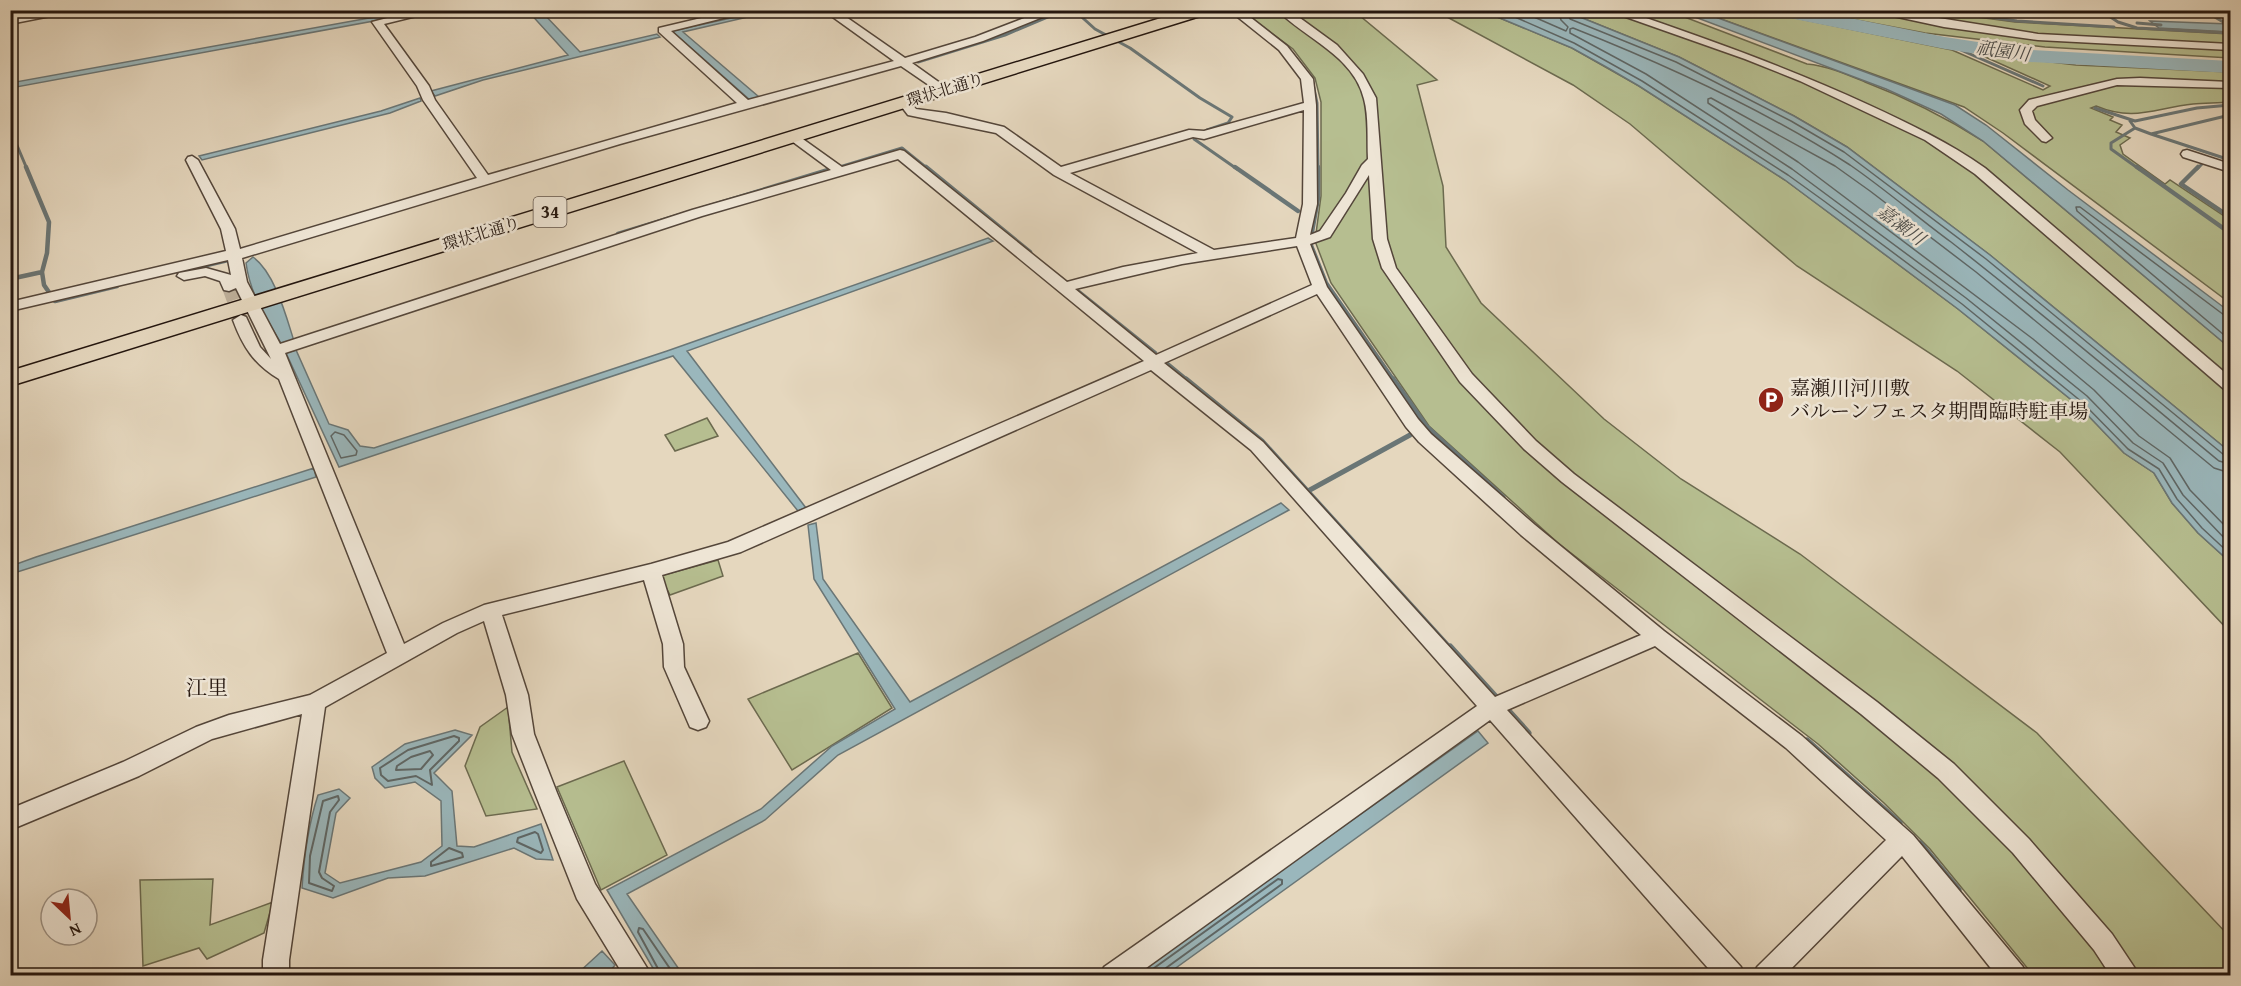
<svg xmlns="http://www.w3.org/2000/svg" width="2241" height="986" font-family="'Gentium Book Plus','Noto Serif JP',serif">
<rect width="100%" height="100%" fill="#e5d7be"/>
<filter id="stains"><feTurbulence type="fractalNoise" baseFrequency=".00333" numOctaves="4"/><feColorMatrix values="0 0 0 0 .2 0 0 0 0 .09 0 0 0 0 .02 0 0 0 .5 -.17"/></filter>
<radialGradient id="worn" r=".72"><stop offset=".6" stop-color="#630" stop-opacity="0"/><stop offset="1" stop-color="#630" stop-opacity=".3"/></radialGradient>
<path fill="#b6be90" stroke="#6c6a4f" stroke-width="1.5" d="M1924 10 2015 22 2230 34V58L2045 47 1925 33 1809 11Z
M1242 11H1354L1437 80 1417 85 1443 186 1446 247 1481 303 1604 419 1681 479 1800 554 2037 733 2230 937V975H2033L1930 849 1884 803 1818 744 1558 543 1429 426 1331 283 1315 241 1321 196V102L1315 78 1293 49Z
M1436 11H1483L1572 48 1639 86 1785 180 1958 309 2079 406 2124 453 2154 473 2172 503 2198 533 2230 562V632L2060 452 1957 371 1797 266 1630 124 1573 85Z
M1565 11H1669L1807 64C1828 66 1846 74 1865 82 1907 98 1945 117 1983 141L2230 348V452L1990 255 1847 147 1794 116 1679 57Z
M1699 11H1761L1952 50 2043 90 2050 86 1983 56 1985 54 2076 65 2230 72V102C2218 103 2205 103 2193 104 2155 108 2134 122 2096 106L2091 108 2113 117 2110 120 2122 125 2116 132 2130 138 2120 145 2123 154 2165 184 2170 180 2230 220V303L2003 133 1964 107Z
M707 418 718 436 675 451 665 435Z
M718 560 723 576 670 595 660 576Z
M858 653 892 708 792 770 748 699Z
M508 707 512 752 537 809 486 816 465 766 480 727Z
M624 761 667 855 601 890 557 787Z
M213 879 210 925 273 902 264 933 207 959 199 948 143 966 140 880Z"/>
<path fill="#9ab7bc" stroke="#6a7676" stroke-width="1.5" d="M408 11H428L11 88 10 83Z
M528 11H541L580 52 657 34 660 37 483 80 435 96 431 91 568 55Z
M763 11H774L683 32 759 97 750 100 672 31Z
M1483 11H1565L1679 57 1794 116 1847 147 1990 255 2230 452V562L2198 533 2172 503 2154 473 2124 453 2079 406 1958 309 1785 180 1639 86 1608 68 1572 48Z
M1679 11H1699L1955 105 1986 125 2068 190 2230 312V348L1983 141 1941 114 1886 89Z
M2150 21 2230 24V32L2159 28Z
M420 98 421 101 390 113 202 160 199 156 381 111Z
M988 238 993 241 687 351 806 508 798 511 673 356 339 467 286 353 296 350 329 424 348 430 360 446 374 448 667 351Z
M253 257C275 273 286 316 294 341L282 345C266 318 250 294 246 263Z
M314 468 316 477 11 574V566L36 557Z
M1281 503 1289 510 838 755 765 820 627 894 683 975H657L607 890 761 809 832 746 895 709 814 579 808 525 816 523 823 579 910 702Z
M455 730 472 735 434 773 452 791 457 846 474 847 541 824 553 860 536 859 514 848 425 876 388 878 333 898 302 888C304 856 308 826 318 795L339 789 350 798 336 813 325 873 340 883 421 862 442 846 441 801 415 782 385 788 375 778 372 767 405 744Z
M1478 731 1488 743 1166 975 1132 976Z
M602 951 615 965 607 975 578 973Z"/>
<g fill="none" stroke-linecap="round" stroke-linejoin="round">
<path stroke="#5e6665" stroke-width="1.5" d="M1499 10 1574 43 1642 81 1788 175 1824 201 1962 304 2082 402 2128 449 2159 469 2177 499 2202 528 2230 554
M1518 10 1566 31 1568 27 1561 20 1558 10
M1566 10 1570 19 1676 62 1791 121 1844 152 1986 259 2224 455 2230 456
M2230 316 2224 315 2080 207H2076L2077 211 2230 340
M335 432 344 435 357 451 356 455 341 458 331 436Z
M2230 464 2219 461C2130 387 2042 313 1951 242 1917 217 1885 189 1850 165 1763 109 1669 66 1573 28L1570 29V33L1646 74 1792 169 1966 298 2087 396 2133 443 2163 463 2183 495 2230 544
M2230 473 2214 468 1976 272 1870 191 1835 166 1711 98 1708 99V103L1798 162 2033 339 2094 390 2139 436 2170 458 2190 490 2230 531"/>
<path stroke="#5e6665" stroke-width="2" d="M454 736 459 738V741L430 770 432 785 416 776 388 781 381 775 380 768 408 750Z
M430 751 433 755 421 769 396 770 397 766 411 757Z
M338 796 339 800 330 812 319 872 322 878 334 886 332 891 309 883 310 856 323 801Z
M535 832 538 834 543 850 541 853 517 842 518 838Z
M449 848 462 853 463 857 431 866V862Z
M662 976 638 932 639 928 643 929 675 976
M1143 976 1278 879 1282 880V884L1166 968 1163 976"/>
<path stroke="#6a7676" stroke-width="3" d="M1074 10 1095 29 1130 48 1200 98 1232 117 1228 123 1207 130
M1939 10 2017 21 2114 27
M2100 10 2118 22 2137 28 2230 33
M2203 10 2230 26
M2137 23 2161 25
M1945 43 2043 86
M918 62 1005 35 1064 10
M1313 84 1317 103 1318 169
M2095 108 2135 121 2197 108 2230 105
M2230 115 2151 134 2230 160
M2130 121 2135 128 2111 143V149L2139 169
M2135 128 2151 134
M1194 139 1237 169
M10 144 16 143 27 169
M833 169 902 148 928 169
M2197 169 2206 160"/>
<path stroke="#6a7676" stroke-width="4.5" d="M26 167 49 222 47 253 42 272 44 285 55 301 117 286
M926 167 1030 252
M1235 167 1298 211
M1318 167V198L1310 243 1326 283 1394 381
M2137 167 2230 233
M2198 167 2181 184 2230 217
M618 234 838 167
M207 265 228 260
M10 279 42 272
M1070 285 1155 353
M1165 362 1188 381"/>
<path stroke="#6a7676" stroke-width="5" d="M1186 379 1262 441 1451 649
M1393 379 1426 426 1503 497
M1308 491 1410 435"/>
<path stroke="#6a7676" stroke-width="7" d="M1450 647 1528 733
M1807 741 1899 823
M1920 844 1958 890"/>
<path fill="#9ab7bc" fill-rule="evenodd" d="M1770 10H1810L1945 37 2030 50 2230 61V73L2030 62 1945 49 1779 16 1772 14Z"/>
<path stroke="#beb09b" stroke-width="14" stroke-dasharray="14 8" stroke-linecap="butt" d="M229 287 241 320"/>
<g stroke="#54463a" stroke-width="3">
<path id="minor" d="M54 10H81L10 24V18Z
M418 10H441L384 24 429 86 435 100 488 175 737 103 659 32V28L735 10H756L671 31 748 100 894 61 823 10H836L905 58 975 37 1045 10H1060L983 41 912 63 947 88V92H939L901 66 620 144 242 258 247 282 280 344 692 210 831 170 789 139 787 136 789 133 793 132 842 167 900 150 904 151 1067 282 1123 267 1198 253 1054 175 996 133 908 115 898 102 904 98 908 99 916 109 946 113 1004 127 1061 167 1189 130 1204 131 1304 103 1301 79 1279 50 1229 10H1241L1287 46 1313 79 1316 105 1317 204 1310 235 1320 231 1346 193 1362 165 1368 159C1367 140 1369 117 1364 99 1354 56 1305 38 1277 10H1289L1337 45 1363 74 1376 98 1387 239 1396 268 1472 374 1536 441 1574 474 1877 702 1954 764 2029 839 2112 934 2140 976H2111L2094 950 2013 853 1938 778 1861 714 1562 482 1524 449 1460 382 1382 268 1373 239 1369 175 1330 237 1310 244 1327 287 1418 419 1431 434 1535 525 1664 631 1802 736 1913 835 2023 967 2027 976H1997L1902 856 1784 976H1753L1757 967 1886 840 1786 748 1655 646 1507 710 1741 967 1745 976H1715L1490 720 1135 976H1100L1104 967 1477 706 1251 450 1151 370 741 552 662 575 683 644 684 667 709 721 706 727 698 730 690 727 664 667 663 644 644 580 502 615 528 695 534 734 557 793 595 884 652 976H624L577 899 535 793 512 734 506 695 484 621 457 633 325 707 289 960V976H263V960L302 714 212 739 139 776 10 830V809L123 762 196 727 229 715 310 695 387 653 279 379C254 364 243 347 233 320L241 315 246 317 260 347 271 359 236 288 229 291 224 290 220 281 205 276 184 280 177 276 179 273 206 268 231 275 228 260 10 311V302L226 251 221 229 186 160 188 157 192 156 198 160 235 229 240 249 477 178 423 100 417 86 372 22ZM1304 110 1303 204 1296 238 1214 250 1070 173 1193 137 1204 139ZM898 159 1144 361 728 542 651 564 484 605 443 623 404 644 285 353 702 216ZM1297 246 1312 285 1156 355 1075 289 1182 264ZM1317 294 1406 427 1419 442 1521 535 1641 635 1495 697 1263 442 1164 363Z
M1606 10H1623C1707 39 1789 68 1869 105 1910 124 1948 142 1985 168L2230 377V390L2224 389 1975 174 1925 140 1800 81 1745 59Z
M1865 10H1889L2038 34 2230 44V50L2038 40 1944 27Z
M2140 78 2230 82V88L2117 85 2037 106 2032 111 2035 120 2052 138 2046 142 2042 141 2025 124 2020 110 2029 100 2117 79Z
M2187 150 2230 164V172L2183 157 2181 154 2183 151Z"/>
</g>
<g stroke="#23150e" stroke-width="3">
<path id="highway" d="M1187 10H1212L1210 13 10 386V371Z"/>
</g>
<use href="#minor" fill="#eee5d5" fill-rule="evenodd"/>
<use href="#highway" fill="#e5d7be" fill-rule="evenodd"/>
</g>
<defs>
<g id="parking-disc" transform="scale(1.35)"><circle r="9.5" fill="#8f2418" stroke="#eee5d5"/><path d="M-3.5-5.5H1a3.5 3.5 0 0 1 0 7H-1V5.5H-3.5ZM-1-3.4V-.6H.8a1.4 1.4 0 0 0 0-2.8Z" fill="#fff"/></g>
</defs>
<g fill-rule="evenodd">
<use href="#parking-disc" x="1771" y="400"/>
</g>
<g text-anchor="middle" stroke-width="5" stroke-linejoin="round" paint-order="stroke">
<g font-size="16" fill="#23150e" stroke="#eee5d5">
<text transform="translate(945 89) rotate(-17)" y="6">環状北通り</text>
<text transform="translate(481 233) rotate(-17)" y="6">環状北通り</text>
</g>
<g font-size="18" font-style="italic" fill="#4d4e4b" stroke="#eee5d5">
<text transform="translate(2003 51) rotate(8)" y="6">祇園川</text>
<text transform="translate(1901 225) rotate(37)" y="6">嘉瀬川</text>
</g>
<rect fill="#eee5d5" stroke="#60534a" stroke-width="1.5" x="533.5" y="197" width="33" height="30" rx="4.5"/>
<g font-size="18" font-weight="bold" fill="#23150e">
<text x="550" y="218">34</text>
</g>
<g font-size="20" fill="#23150e" stroke="#eee5d5" text-anchor="start">
<text x="1790" y="395">嘉瀬川河川敷<tspan x="1790" dy="23">バルーンフェスタ期間臨時駐車場</tspan></text>
</g>
<g font-size="21" fill="#23150e" stroke="#eee5d5">
<text x="207" y="695">江里</text>
</g>
</g>
<rect width="2241" height="986" fill="none" stroke="#e5d7be" stroke-width="36"/>
<rect x="12" y="12" width="2217" height="962" fill="none" stroke="#23150e" stroke-width="3"/>
<rect x="18" y="18" width="2205" height="950" fill="none" stroke="#23150e" stroke-width="1.5"/>
<g transform="translate(69 917) rotate(154)"><circle r="28" fill="#eee5d5" stroke="#9d9285" stroke-width="1.5"/>
<path d="M0-4.5L10 22L0 15L-10 22Z" fill="#8f2418"/>
<text y="-9" font-size="16" font-weight="bold" text-anchor="middle" fill="#23150e">N</text>
</g>
<rect width="100%" height="100%" filter="url(#stains)"/>
<rect width="100%" height="100%" fill="url(#worn)"/>
</svg>
